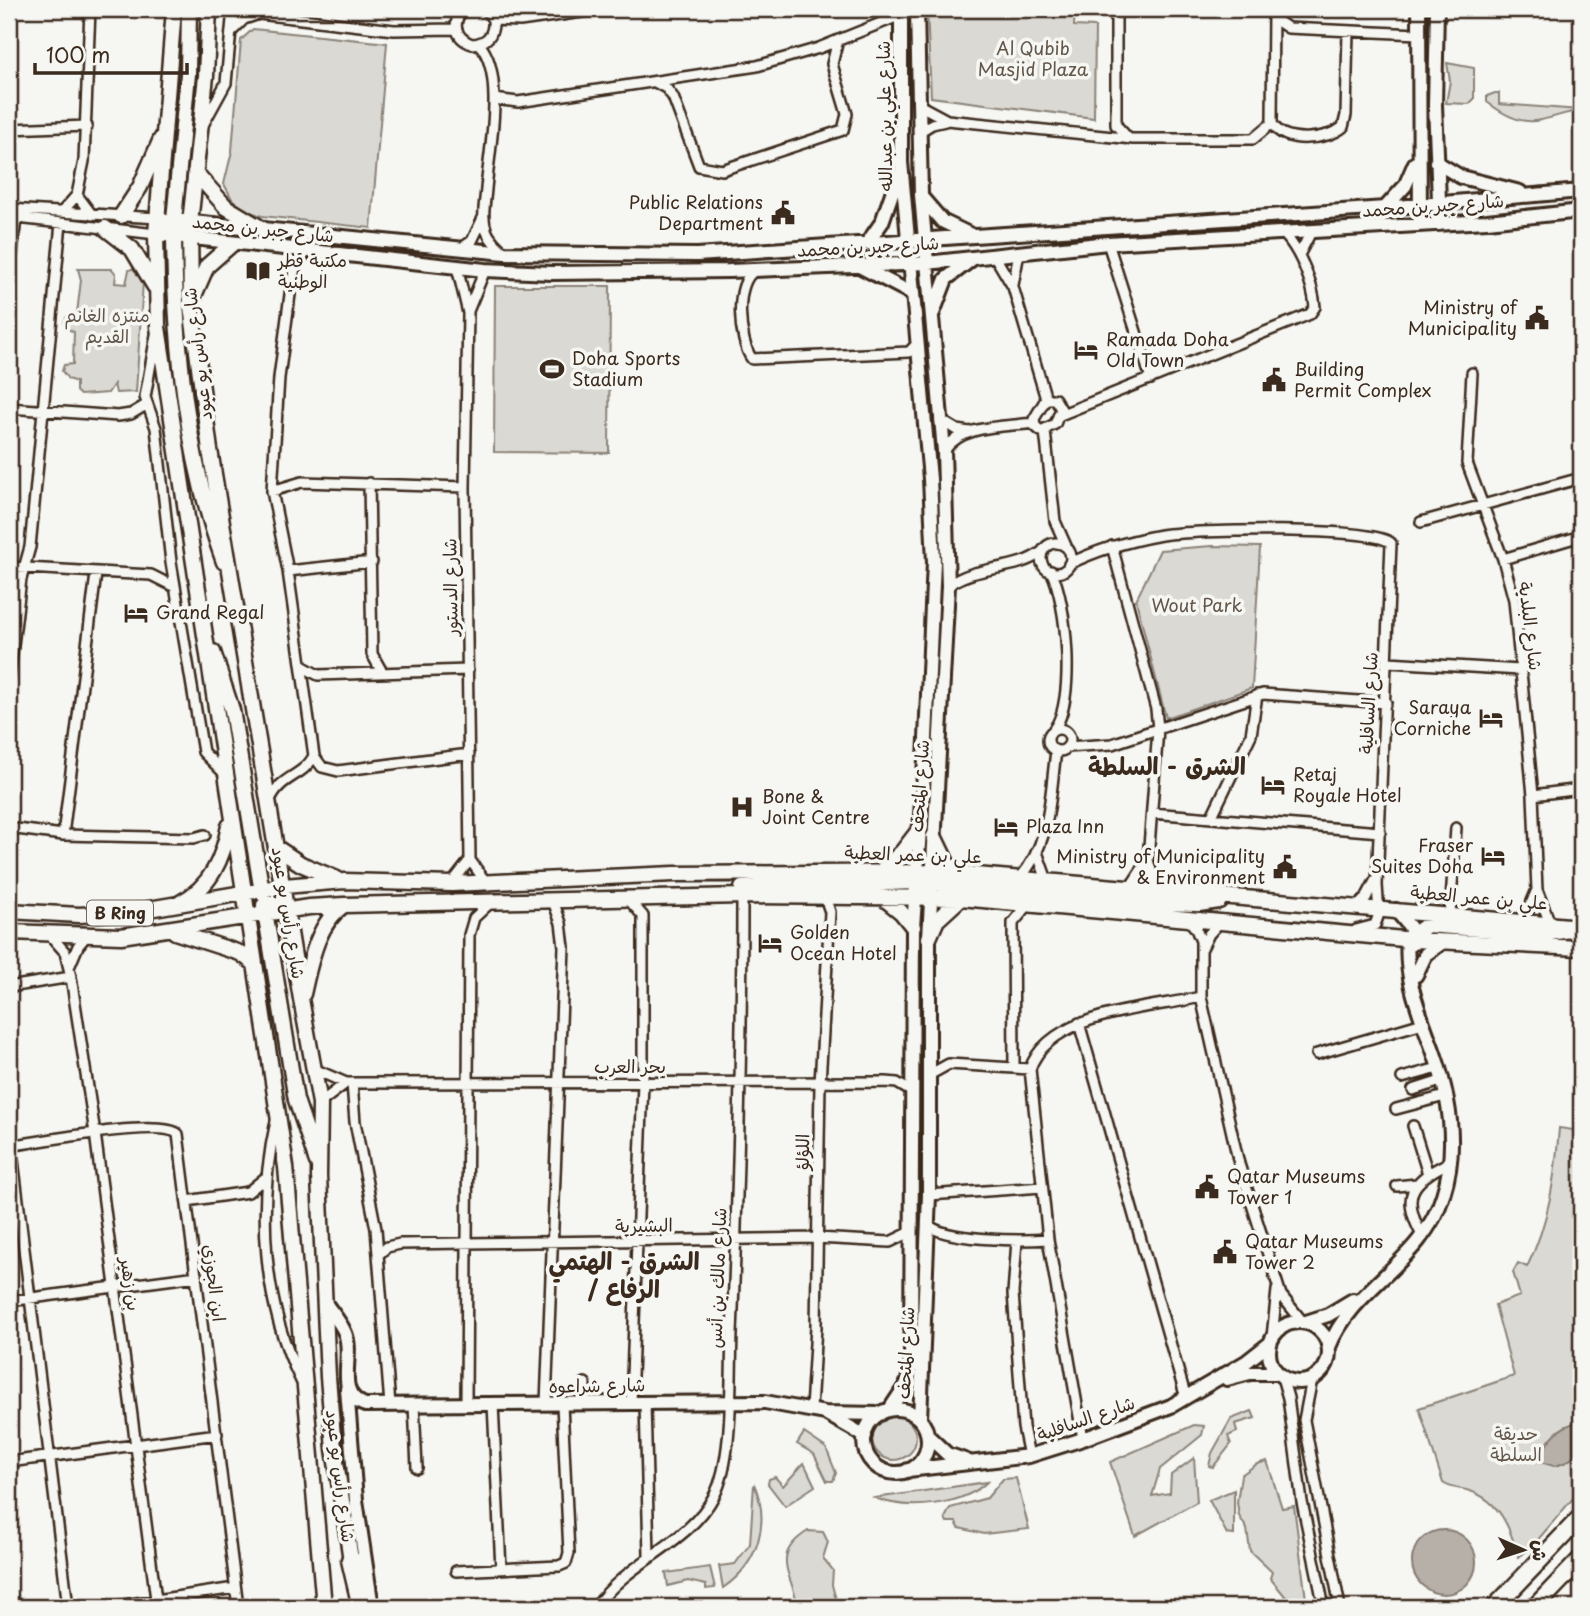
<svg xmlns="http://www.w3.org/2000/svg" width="1590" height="1616" font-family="'Playpen Sans','Playpen Sans Arabic',sans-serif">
<rect width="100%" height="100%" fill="#f6f6f2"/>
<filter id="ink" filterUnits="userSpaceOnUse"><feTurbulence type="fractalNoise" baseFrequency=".0143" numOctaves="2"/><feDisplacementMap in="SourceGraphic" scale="14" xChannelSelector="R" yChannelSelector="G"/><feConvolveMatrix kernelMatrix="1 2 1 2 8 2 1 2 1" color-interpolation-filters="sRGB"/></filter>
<g filter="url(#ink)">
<path fill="#dad9d3" stroke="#8a8278" stroke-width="2" d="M927 9H1075L1074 26 1095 27 1094 118 931 97Z
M253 29 387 43 371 228 262 216 244 210 232 199 224 184 232 151 241 40Z
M1447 63 1474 68V99L1469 104 1446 103 1450 81Z
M1495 93H1499V104L1581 110C1539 118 1529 134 1487 102V96Z
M135 268 143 281 136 392 116 393 114 384 108 393 80 395 76 391V382L68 379 62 371 64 365 73 364 74 332 66 328 64 322 67 316 77 313 81 280 78 269H112L116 274 115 283 126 284 129 270Z
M495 286H610L609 453 494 452Z
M1212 546 1260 547 1252 688 1166 718 1136 600 1160 550Z
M1559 1128 1581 1131V1489L1530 1549 1518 1557C1511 1529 1500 1501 1470 1491 1461 1488 1451 1489 1443 1483L1419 1408 1514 1376 1495 1305 1520 1296 1513 1272 1518 1263 1527 1267C1549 1222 1555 1178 1559 1128Z
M1252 1411 1255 1418 1235 1424 1237 1432 1228 1436 1231 1444 1213 1467 1209 1466 1212 1453 1231 1419Z
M872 1438a22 22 0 1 1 44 0a22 22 0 1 1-44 0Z
M1194 1425 1204 1426 1202 1435 1160 1469 1152 1496 1170 1493 1171 1475 1194 1458 1197 1502 1135 1536 1110 1462Z
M804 1433 826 1448 836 1473 833 1481H827L814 1454 797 1444Z
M1267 1461 1282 1508 1294 1506 1307 1607H1294L1270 1578 1272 1572 1250 1551 1247 1529 1239 1516 1237 1502 1241 1475 1257 1464Z
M804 1463 815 1486 785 1506 768 1484 769 1479 775 1477 783 1486Z
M1016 1478 1029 1529 984 1534 959 1528 956 1522H947L945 1518 950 1508 987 1498 1003 1479Z
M987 1482C962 1506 907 1511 875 1498Z
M754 1484C771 1523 758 1564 723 1588L719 1566 735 1564 750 1544Z
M1234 1490V1535L1227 1534 1209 1500Z
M808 1531 823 1532 828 1542 823 1558 833 1570 832 1585 838 1607 798 1606C791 1572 770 1555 808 1531Z
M710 1567 715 1588 706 1589V1585L688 1581 668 1586 666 1573Z"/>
<path fill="#b6b0a9" stroke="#857a71" stroke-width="2" d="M1578 1422 1581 1423C1581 1446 1580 1461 1554 1466L1536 1461C1549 1441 1554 1428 1578 1422Z
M1412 1562a32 32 0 1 1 64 0a32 32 0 1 1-64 0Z"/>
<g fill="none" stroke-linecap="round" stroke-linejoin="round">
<g stroke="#3b2a1e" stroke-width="14">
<path id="minor" d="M464 9C451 22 455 38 472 44 487 43 494 35 493 20L486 9
M1116 9V125L1128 138
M1273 18 1288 28 1418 34
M493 20 520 21 603 9
M233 30 244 19 259 14 394 30 456 29
M479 44C506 73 489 152 486 189 485 203 481 218 487 232 491 241 498 247 505 253
M655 82 666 88 673 97 699 166 722 170 843 130 847 114 832 64 838 40
M494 99 518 102 757 66 819 48 901 15
M919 105 947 120 1133 139H1253L1272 123
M1272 123C1283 145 1328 140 1343 127L1346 115 1348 31
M1272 123 1273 9
M203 125 226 83 233 9
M9 129 87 126
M919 132 932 124 945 121
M77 195 92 215
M9 209 158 218
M62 212 77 195 84 161 90 9
M9 217 156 234
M1108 243 1151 379
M460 249 472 241 483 218
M306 252 295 268 291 287 279 378 272 491 288 571 314 756 322 767 338 771 469 754
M12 255 16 218
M994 255 1013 287 1046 399
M1299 255 1311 232
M457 267 468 313 465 487 470 860 485 881
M756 270C733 281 739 342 752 359L909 352 918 343
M1013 285 1019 253
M468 311 485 270
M156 335 145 397 156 428 171 562 203 752 225 774
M1472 373 1467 463 1503 559 1514 600 1533 795 1537 890 1550 923
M1046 399H1055L1061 409 1055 424 1041 431 1035 426 1034 419Z
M9 408 118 416 131 414 146 405
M1060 415 1310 314 1315 307C1313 283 1300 251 1284 234
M940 420 957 430 969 432
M1045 431 1055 521 1067 548
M944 451C961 424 1005 427 1034 423
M369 483 372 654 382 672
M272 491 302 482 465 487
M1421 522 1581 478
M1041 558a15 15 0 1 1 30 0a15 15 0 1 1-30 0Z
M1112 546 1156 709 1158 729 1148 860 1157 891
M1503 559 1581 536
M1069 564C1099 549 1128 541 1161 535 1193 530 1372 526 1391 543L1377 885 1379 914 1375 925 1356 930
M9 567 151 575 175 587
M288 571 372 562
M1051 571C1067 601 1076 702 1054 729
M948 586C975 564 1015 573 1043 551
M1388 662 1520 670
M302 666 318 675 468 670
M9 678 21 579 30 547 61 223
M1048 740a11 11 0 1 1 22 0a11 11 0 1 1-22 0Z
M1067 747 1112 744 1263 694 1386 703
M1533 795 1581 789
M269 802C280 775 302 778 314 756
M1152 813 1380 832
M1211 818 1251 735 1257 695
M9 828 63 835 194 838 205 835
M63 835 96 574
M1037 852 1048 883
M1019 879C1051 844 1050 795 1056 751
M452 883 470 860
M1129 889 1148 860
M629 900 643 916V1082L631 1403
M1356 908 1366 898 1375 881
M1450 914 1456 828
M1188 919 1196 929 1201 941V997L1239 1164 1281 1295 1302 1321
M1519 921 1528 911 1536 892
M50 935 65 952 71 977 95 1133 157 1607
M1202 948 1209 934 1220 922
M70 965 78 946 87 935
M9 987 71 977
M1079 1023 1186 1398
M1317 1054 1423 1023
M1014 1067 1013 923 1028 905
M316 1070 346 1083 886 1082 897 1083 912 1092
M929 1075 949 1064 1030 1069
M1402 1078 1438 1068
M352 1083 355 1122 376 1229 390 1405
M1413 1090 1441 1081
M320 1103 346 1083
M1396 1109 1445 1096
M276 1121C257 1206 262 1302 301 1381
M1413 1126 1428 1174
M9 1127 68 1607
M9 1146C37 1142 161 1118 178 1134L238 1607
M1397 1186 1416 1184
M929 1195 1042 1187
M187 1201 248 1192 265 1178
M928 1224C941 1241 1025 1241 1048 1239
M1423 1237C1400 1197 1410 1181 1450 1162
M1017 1241 1013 1293 1023 1427 1029 1456
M378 1255 387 1247 400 1244 817 1238 890 1242 911 1232
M9 1301 197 1276
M1272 1337 1277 1290
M1282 1377 1288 1398 1302 1502 1324 1607
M1312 1379 1304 1420 1340 1607
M584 1403 585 1383
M645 1403 649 1555
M466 1404 469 935 474 918 490 903
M493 1404 501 1569
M546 1404 564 947 561 923 553 901
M414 1405 417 1468
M811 1409 816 1327 820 1083 830 912 825 897
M1083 1439 1048 1239 1030 1069C1049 1012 1149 1009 1201 997
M9 1462 217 1434
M456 1571 559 1566 566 1563 569 1553 562 1404
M110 1607 235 1588
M596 1607C627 1561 688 1545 714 1496 734 1460 730 1377 732 1334 738 1188 742 1042 742 896"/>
</g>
<g stroke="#3b2a1e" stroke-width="18">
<path id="tertiary" d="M917 9 921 195 944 451 948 586 929 938V1195L920 1420
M1419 9 1420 225
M1437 9 1435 105 1440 224
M1436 162 1461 177 1520 192
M923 199 942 221 971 235
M1385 208 1405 186 1415 163
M182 221 505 253 697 255 1385 208 1581 191
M156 234 485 270 552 273 729 271 927 263 1108 243 1487 221 1581 211
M866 245 882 222 898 176
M861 267 913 294
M933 313 946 279 972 259
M1396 910 1410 927 1414 943
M1416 975 1426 954 1443 942
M326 1304C332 1313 341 1323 345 1333 355 1357 333 1393 365 1405L765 1402 825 1413 865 1436
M1269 1352a30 30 0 1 1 60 0a30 30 0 1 1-60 0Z
M1306 1322 1328 1315 1353 1300
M1329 1347C1353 1286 1423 1262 1443 1195 1458 1149 1450 1098 1434 1053 1421 1016 1404 980 1408 939
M1227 1379 1250 1373H1276
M347 1389 356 1500 372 1607
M890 1409 908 1382 911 1362 913 927 925 760 934 562 930 479 901 162V9
M864 1441a32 32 0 1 1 64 0a32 32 0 1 1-64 0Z
M825 1413 880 1414
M928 1436 947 1454 967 1461
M908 1470 1029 1456 1083 1439 1171 1406 1246 1362 1269 1344"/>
</g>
<g stroke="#3b2a1e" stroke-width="19">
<path id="primary" d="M174 9 156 234 158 327 286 1167 324 1607
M209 9 206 76 190 223 191 306 210 450 301 999 320 1103 319 1176 328 1377 334 1449 351 1560
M195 172 226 207 266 231
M121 216 140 187 161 139
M158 218 169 225 174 234C175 344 186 458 224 562
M105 228 132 249 155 287
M178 233 174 220 188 74 189 9
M193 298 207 266 232 244
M213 652 232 710 262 892 271 905 286 910
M934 836 948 865 962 872
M277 848 301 864 337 879
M881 871 902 852 919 830
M742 888 915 882 927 877
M881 896 901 912 913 927
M914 897 923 885 932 883 1151 903 1199 904 1219 901
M180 903C211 887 223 858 229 826
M264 905 296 1100 317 1162
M9 911 79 915 131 912 284 886 345 881 452 884 674 874 941 872 1581 927
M9 932 121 936 309 907 344 905 742 896 961 898 1414 940 1581 948
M175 932 240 953 254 963
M929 938 937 920 961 898
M1408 939 1427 925 1544 934 1570 930
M303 994C310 964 317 923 344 905"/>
</g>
<g stroke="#3b2a1e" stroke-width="21">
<path id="trunk" d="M1495 1607 1581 1517
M1535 1607 1581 1559"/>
</g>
<g stroke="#3b2a1e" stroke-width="23">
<path id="motorway" d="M351 1560 362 1607"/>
</g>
<use href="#minor" stroke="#f6f6f2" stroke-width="9"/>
<use href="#tertiary" stroke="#f6f6f2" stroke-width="12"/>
<use href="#primary" stroke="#f6f6f2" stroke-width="14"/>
<use href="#trunk" stroke="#f6f6f2" stroke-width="16"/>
<use href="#motorway" stroke="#f6f6f2" stroke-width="18"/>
</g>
</g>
<defs>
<g id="civic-bare" transform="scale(1.89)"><path d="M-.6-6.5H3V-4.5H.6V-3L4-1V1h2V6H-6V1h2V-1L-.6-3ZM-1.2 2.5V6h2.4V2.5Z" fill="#3b2a1e" stroke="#f6f6f2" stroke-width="2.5" paint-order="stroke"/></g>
<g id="library-bare" transform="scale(1.89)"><path d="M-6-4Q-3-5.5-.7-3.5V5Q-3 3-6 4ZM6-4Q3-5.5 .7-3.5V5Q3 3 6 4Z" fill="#3b2a1e" stroke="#f6f6f2" stroke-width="2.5" paint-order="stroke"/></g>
<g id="hotel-bare" transform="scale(1.89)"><path d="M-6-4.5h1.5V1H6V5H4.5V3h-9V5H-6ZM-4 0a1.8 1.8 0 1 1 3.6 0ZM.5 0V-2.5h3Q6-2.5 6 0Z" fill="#3b2a1e" stroke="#f6f6f2" stroke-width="2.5" paint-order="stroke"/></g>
<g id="stadium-bare" transform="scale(1.89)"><path d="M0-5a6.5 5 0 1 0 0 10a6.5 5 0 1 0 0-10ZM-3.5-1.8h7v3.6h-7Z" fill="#3b2a1e" stroke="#f6f6f2" stroke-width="2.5" paint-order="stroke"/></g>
<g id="hospital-bare" transform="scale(1.89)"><path d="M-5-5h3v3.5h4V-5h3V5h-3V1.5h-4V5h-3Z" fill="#3b2a1e" stroke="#f6f6f2" stroke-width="2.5" paint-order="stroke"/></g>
</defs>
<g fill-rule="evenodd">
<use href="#civic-bare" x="783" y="213"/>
<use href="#library-bare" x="258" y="271"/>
<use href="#civic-bare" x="1537" y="318"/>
<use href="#hotel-bare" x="1086" y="350"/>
<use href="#stadium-bare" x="552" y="369"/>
<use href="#civic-bare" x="1274" y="380"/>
<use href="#hotel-bare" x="136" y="613"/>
<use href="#hotel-bare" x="1491" y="718"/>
<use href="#hotel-bare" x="1273" y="785"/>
<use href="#hospital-bare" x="742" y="807"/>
<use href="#hotel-bare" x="1006" y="827"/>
<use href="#hotel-bare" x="1493" y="856"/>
<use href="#civic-bare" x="1285" y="867"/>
<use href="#hotel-bare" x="770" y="943"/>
<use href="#civic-bare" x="1207" y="1187"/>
<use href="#civic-bare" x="1225" y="1252"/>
</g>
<g text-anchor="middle" stroke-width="7" stroke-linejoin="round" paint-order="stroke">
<rect fill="#f6f6f2" stroke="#73675e" stroke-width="2" x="87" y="900.5" width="66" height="25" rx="5"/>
<g font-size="16" font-weight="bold" fill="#3b2a1e">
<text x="120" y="919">B Ring</text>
</g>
<g font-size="18" fill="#63564b" stroke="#f6f6f2">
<text x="1033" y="55">Al Qubib<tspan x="1033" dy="21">Masjid Plaza</tspan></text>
<text x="107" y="322">منتزه الغانم<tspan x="107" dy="21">القديم</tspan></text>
<text x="1197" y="612">Wout Park</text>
<text x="1516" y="1440">حديقة<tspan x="1516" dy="21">السلطة</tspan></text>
</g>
<g font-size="18" fill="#3b2a1e" stroke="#f6f6f2">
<text transform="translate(885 116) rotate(-91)" y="6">شارع علي بن عبدالله</text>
<text transform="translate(1433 206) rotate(-4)" y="6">شارع جبر بن محمد</text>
<text transform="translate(263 229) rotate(6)" y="6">شارع جبر بن محمد</text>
<text transform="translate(868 247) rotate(-3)" y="6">شارع جبر بن محمد</text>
<text transform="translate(198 354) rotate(-97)" y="6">شارع رأس بو عبود</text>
<text transform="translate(451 587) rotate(-91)" y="6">شارع الدستور</text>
<text transform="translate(1530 626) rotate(83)" y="6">شارع البلدية</text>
<text transform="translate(1369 703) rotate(-87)" y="6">شارع السافلية</text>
<text transform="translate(920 786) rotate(-86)" y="6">شارع المتحف</text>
<text transform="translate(913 855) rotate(2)" y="6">علي بن عمر العطية</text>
<text transform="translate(1479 898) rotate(5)" y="6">علي بن عمر العطية</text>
<text transform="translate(288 913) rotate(81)" y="6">شارع رأس بو عبود</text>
<text x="630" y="1073">بحر العرب</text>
<text transform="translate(803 1152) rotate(-89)" y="6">اللؤلؤ</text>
<text transform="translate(644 1226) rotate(-1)" y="6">البشيرية</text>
<text transform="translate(718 1278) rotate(-88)" y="6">شارع مالك بن أنس</text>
<text transform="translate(214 1283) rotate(83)" y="6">ابن الجوزي</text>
<text transform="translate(130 1284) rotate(82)" y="6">بن زهير</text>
<text transform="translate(906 1353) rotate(-87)" y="6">شارع المتحف</text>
<text transform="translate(597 1386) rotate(-1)" y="6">شارع شراعوه</text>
<text transform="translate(1086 1419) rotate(-19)" y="6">شارع السافلية</text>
<text transform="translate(340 1476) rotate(83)" y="6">شارع رأس بو عبود</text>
</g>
<g font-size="18" fill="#3b2a1e" stroke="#f6f6f2" text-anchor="start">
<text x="763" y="209" text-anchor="end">Public Relations<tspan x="763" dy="21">Department</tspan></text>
<text x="278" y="267">مكتبة قطر<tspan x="278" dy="21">الوطنية</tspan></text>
<text x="1517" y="314" text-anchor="end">Ministry of<tspan x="1517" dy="21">Municipality</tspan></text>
<text x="1106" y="346">Ramada Doha<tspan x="1106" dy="21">Old Town</tspan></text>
<text x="572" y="365">Doha Sports<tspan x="572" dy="21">Stadium</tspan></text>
<text x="1294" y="376">Building<tspan x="1294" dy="21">Permit Complex</tspan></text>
<text x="156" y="619">Grand Regal</text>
<text x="1471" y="714" text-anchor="end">Saraya<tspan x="1471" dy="21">Corniche</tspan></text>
<text x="1293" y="781">Retaj<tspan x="1293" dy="21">Royale Hotel</tspan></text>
<text x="762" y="803">Bone &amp;<tspan x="762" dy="21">Joint Centre</tspan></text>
<text x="1026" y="833">Plaza Inn</text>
<text x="1473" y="852" text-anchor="end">Fraser<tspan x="1473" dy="21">Suites Doha</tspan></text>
<text x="1265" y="863" text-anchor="end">Ministry of Municipality<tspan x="1265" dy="21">&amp; Environment</tspan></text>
<text x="790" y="939">Golden<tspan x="790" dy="21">Ocean Hotel</tspan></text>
<text x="1227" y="1183">Qatar Museums<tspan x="1227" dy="21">Tower 1</tspan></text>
<text x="1245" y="1248">Qatar Museums<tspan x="1245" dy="21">Tower 2</tspan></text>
</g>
<g font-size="24" font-weight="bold" fill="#3b2a1e" stroke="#f6f6f2">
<text x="1167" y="775">الشرق - السلطة</text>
<text x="624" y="1270">الشرق - الهتمي<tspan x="624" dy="28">/ الرفاع</tspan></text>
</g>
</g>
<rect width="1590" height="1616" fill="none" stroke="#f6f6f2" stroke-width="35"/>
<rect x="18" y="18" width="1555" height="1581" fill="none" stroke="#3b2a1e" stroke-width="2.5" filter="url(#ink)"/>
<g transform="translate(1523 1550) rotate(93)" stroke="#f6f6f2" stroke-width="5" paint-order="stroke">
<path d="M0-5L12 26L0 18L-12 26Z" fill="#3b2a1e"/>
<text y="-10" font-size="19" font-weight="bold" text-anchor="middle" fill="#3b2a1e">ش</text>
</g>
<path d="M35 63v10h152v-10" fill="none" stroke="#3b2a1e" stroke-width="3.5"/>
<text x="46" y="63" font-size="21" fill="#3b2a1e" stroke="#f6f6f2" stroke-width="5" paint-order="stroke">100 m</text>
</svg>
